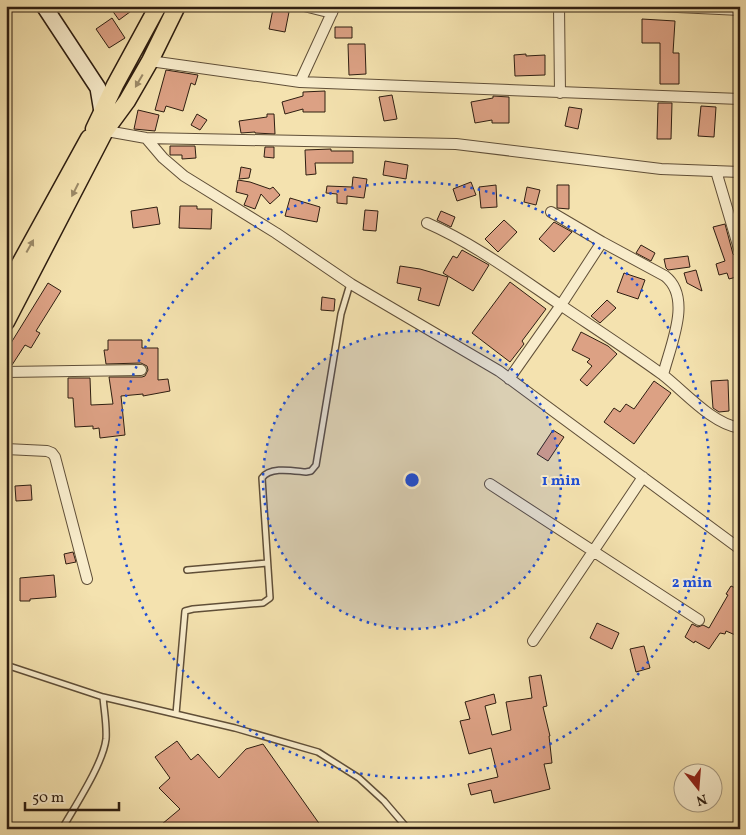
<svg xmlns="http://www.w3.org/2000/svg" width="746" height="835" font-family="Vollkorn,serif">
<rect width="100%" height="100%" fill="#f4e2af"/>
<filter id="stains"><feTurbulence type="fractalNoise" baseFrequency=".004" numOctaves="4"/><feColorMatrix values="0 0 0 0 .2 0 0 0 0 .09 0 0 0 0 .02 0 0 0 .5 -.17"/></filter>
<radialGradient id="worn" r=".72"><stop offset=".6" stop-color="#630" stop-opacity="0"/><stop offset="1" stop-color="#630" stop-opacity=".3"/></radialGradient>
<path fill="#dca184" stroke="#2e1e11" d="M109 6H138L119 20Z
M273 9 289 12 285 32 269 29Z
M112 18 125 38 109 48 96 29Z
M642 19 675 21 673 53H679V84H660V43H642Z
M335 27H352V38H335Z
M348 44H365L366 74 349 75Z
M526 54V56L545 55V75L515 76 514 55Z
M166 70 198 75 195 85 191 83 183 111 166 106 164 112 155 110Z
M325 91V112H303V109L285 114 282 102 303 96V92Z
M392 95 397 119 384 121 379 97Z
M493 96 509 97V123H492V120L475 123 471 102 493 98Z
M658 103H672L671 139H657Z
M701 106 716 107 714 137 698 136Z
M569 107 582 109 578 129 565 126Z
M138 110 159 115 155 131 134 129Z
M197 114 207 120 200 130 191 125Z
M267 114H274L275 134 255 133V132L241 133 239 121 267 117Z
M170 146H195L196 158 182 159V155H170Z
M265 147H274V158L264 157Z
M331 149V151H353V163H315L316 174 306 175 305 150Z
M385 161 408 165 406 179 383 175Z
M241 167 251 169 249 178 239 179Z
M353 177 367 179 364 198 347 196V204L337 203V194L326 193 327 186 352 187Z
M238 180 250 182 270 189 273 187 280 195 270 204 261 194 255 209 244 205 248 195 236 192Z
M471 182 476 195 457 201 453 189Z
M496 185 497 207 481 208 479 187Z
M557 185H569V209L557 208Z
M527 187 540 190 536 205 524 202Z
M290 198 320 207 317 222 285 216Z
M180 206H197V209H212L211 229 179 228Z
M157 207 160 224 133 228 131 211Z
M365 210 378 211 376 231 363 230Z
M441 211 455 217 451 227 437 220Z
M504 220 517 232 498 252 485 239Z
M554 222 572 232 554 252 539 239Z
M725 224 733 254 736 257 740 259V276L729 279 727 273 719 275 716 264 725 261 713 227Z
M641 245 655 253 651 261 636 253Z
M462 250 489 265 473 291 443 273 453 256 457 258Z
M688 256 690 267 668 270 666 268 664 259Z
M400 266 420 269 448 277 439 306 418 300 421 288 397 283Z
M696 270 702 291 687 283 684 273Z
M624 273 645 280 638 299 617 292Z
M510 282 546 309 522 341 524 344 510 362 472 333Z
M48 283 61 291 36 331 40 333 31 348 25 345 12 365H6V351Z
M322 297 335 299 334 311 321 310Z
M607 300 616 308 600 323 591 316Z
M581 332 608 346 617 354 587 386 580 380 592 366 587 362 590 359 572 350Z
M108 340H142V348H158V380L168 379 170 391 143 396V394L121 396 125 435 100 438 99 428 93 429V426L75 427 73 398H68V378H90L91 405 113 404 109 377H142L145 376 148 370 147 366 141 363 106 364 104 350H108Z
M728 380 729 411 719 412 713 408 711 381Z
M654 381 671 393 634 444 604 422 614 408 620 412 626 404 634 409Z
M553 430 564 437 548 461 537 454Z
M31 485 32 500 16 501 15 486Z
M73 552 76 562 66 564 64 554Z
M54 575 56 597 30 599V601H20V578Z
M731 586 740 590V637L726 631 725 634 720 633 709 649 695 641 694 643 685 637 692 624 698 627 703 625 709 628 728 595 726 594Z
M597 623 619 633 612 649 590 638Z
M644 646 650 668 636 672 630 649Z
M541 675 547 706 543 707 550 736H549L552 763 544 764 550 789 494 803 491 790 471 795 468 784 498 777 491 748 469 754 460 721 470 719 465 702 494 694 496 703 485 706 492 735 511 730 506 702 532 698 529 677Z
M177 741 191 760 198 754 219 778 246 749 263 744 323 829H156L180 809 159 788 170 778 155 757Z"/>
<g fill="none" stroke-linecap="round" stroke-linejoin="round">
<g stroke="#604f38" stroke-width="8">
<path id="lane" d="M187 570 267 563
M6 665 103 697C104 710 107 725 106 739 103 764 75 806 62 829
M103 697 235 728 318 752 359 778 384 801 408 829
M176 714 185 611 193 609 263 603 270 598 262 478C270 466 294 471 306 472L311 471 316 465 341 314 350 284"/>
</g>
<g stroke="#604f38" stroke-width="12">
<path id="street" d="M304 6 332 13
M559 6 560 93
M657 6 740 10
M150 61 300 82 740 99
M300 82 335 6
M101 130 146 138 456 144 661 169 740 172
M146 138 163 158 184 176 276 233 351 284 499 371 740 549
M716 171 740 252
M551 212 602 242 665 276C693 298 670 346 663 375
M427 223C475 244 519 277 562 306 596 329 630 351 663 375 685 392 712 424 740 428
M6 372 141 370
M509 379 561 305 602 242
M6 449 47 451 52 453 55 457 87 579
M490 484 699 620
M533 641 643 477"/>
</g>
<g stroke="#2e1e11" stroke-width="18">
<path id="secondary" d="M44 6 98 88 103 118"/>
</g>
<g stroke="#2e1e11" stroke-width="19">
<path id="primary" d="M94 129 115 85 158 6
M6 289 89 138
M6 322 105 131 127 101 150 61 177 6"/>
</g>
<use href="#lane" stroke="#f8eccb" stroke-width="5"/>
<use href="#street" stroke="#f8eccb" stroke-width="10"/>
<use href="#secondary" stroke="#f8eccb" stroke-width="15"/>
<use href="#primary" stroke="#f4e2af" stroke-width="16"/>
</g>
<defs><path id="oneway-solid" d="M-6-.8H1V-3.2L6.5 0L1 3.2V.8H-6Z" transform="scale(1.25)"/></defs>
<g fill="#9b8a68">
<use href="#oneway-solid" transform="translate(139 81) rotate(120)"/>
<use href="#oneway-solid" transform="translate(75 190) rotate(117)"/>
<use href="#oneway-solid" transform="translate(30 246) rotate(-61)"/>
</g>
<circle cx="412" cy="480" r="149" fill="#1d4ed8" fill-opacity=".12"/>
<g fill="none" stroke="#1d4ed8" stroke-width="2.5" stroke-dasharray="2.5 5">
<circle cx="412" cy="480" r="149"/>
<circle cx="412" cy="480" r="298"/>
</g>
<circle cx="412" cy="480" r="8" fill="#1d4ed8" stroke="#f8eccb" stroke-width="2.5"/>
<g font-size="15" text-anchor="middle" font-weight="bold" fill="#1d4ed8" stroke="#f8eccb" stroke-width="4" stroke-linejoin="round" paint-order="stroke">
<text x="561" y="485">1 min</text>
<text x="692" y="587">2 min</text>
</g>
<rect width="746" height="835" fill="none" stroke="#f4e2af" stroke-width="25"/>
<rect x="8" y="8" width="731" height="820" fill="none" stroke="#2e1e11" stroke-width="2.5"/>
<rect x="12" y="12" width="721" height="810" fill="none" stroke="#2e1e11"/>
<g transform="translate(698 788) rotate(163)"><circle r="24" fill="#f8eccb" stroke="#a79a81"/>
<path d="M0-4L9 19L0 12L-9 19Z" fill="#8f2418"/>
<text y="-8" font-size="14" font-weight="bold" text-anchor="middle" fill="#2e1e11">N</text>
</g>
<path d="M25 802v8h94v-8" fill="none" stroke="#2e1e11" stroke-width="2.5"/>
<text x="32" y="802" font-size="15" fill="#2e1e11" stroke="#f8eccb" stroke-width="4" paint-order="stroke">50 m</text>
<rect width="100%" height="100%" filter="url(#stains)"/>
<rect width="100%" height="100%" fill="url(#worn)"/>
</svg>
